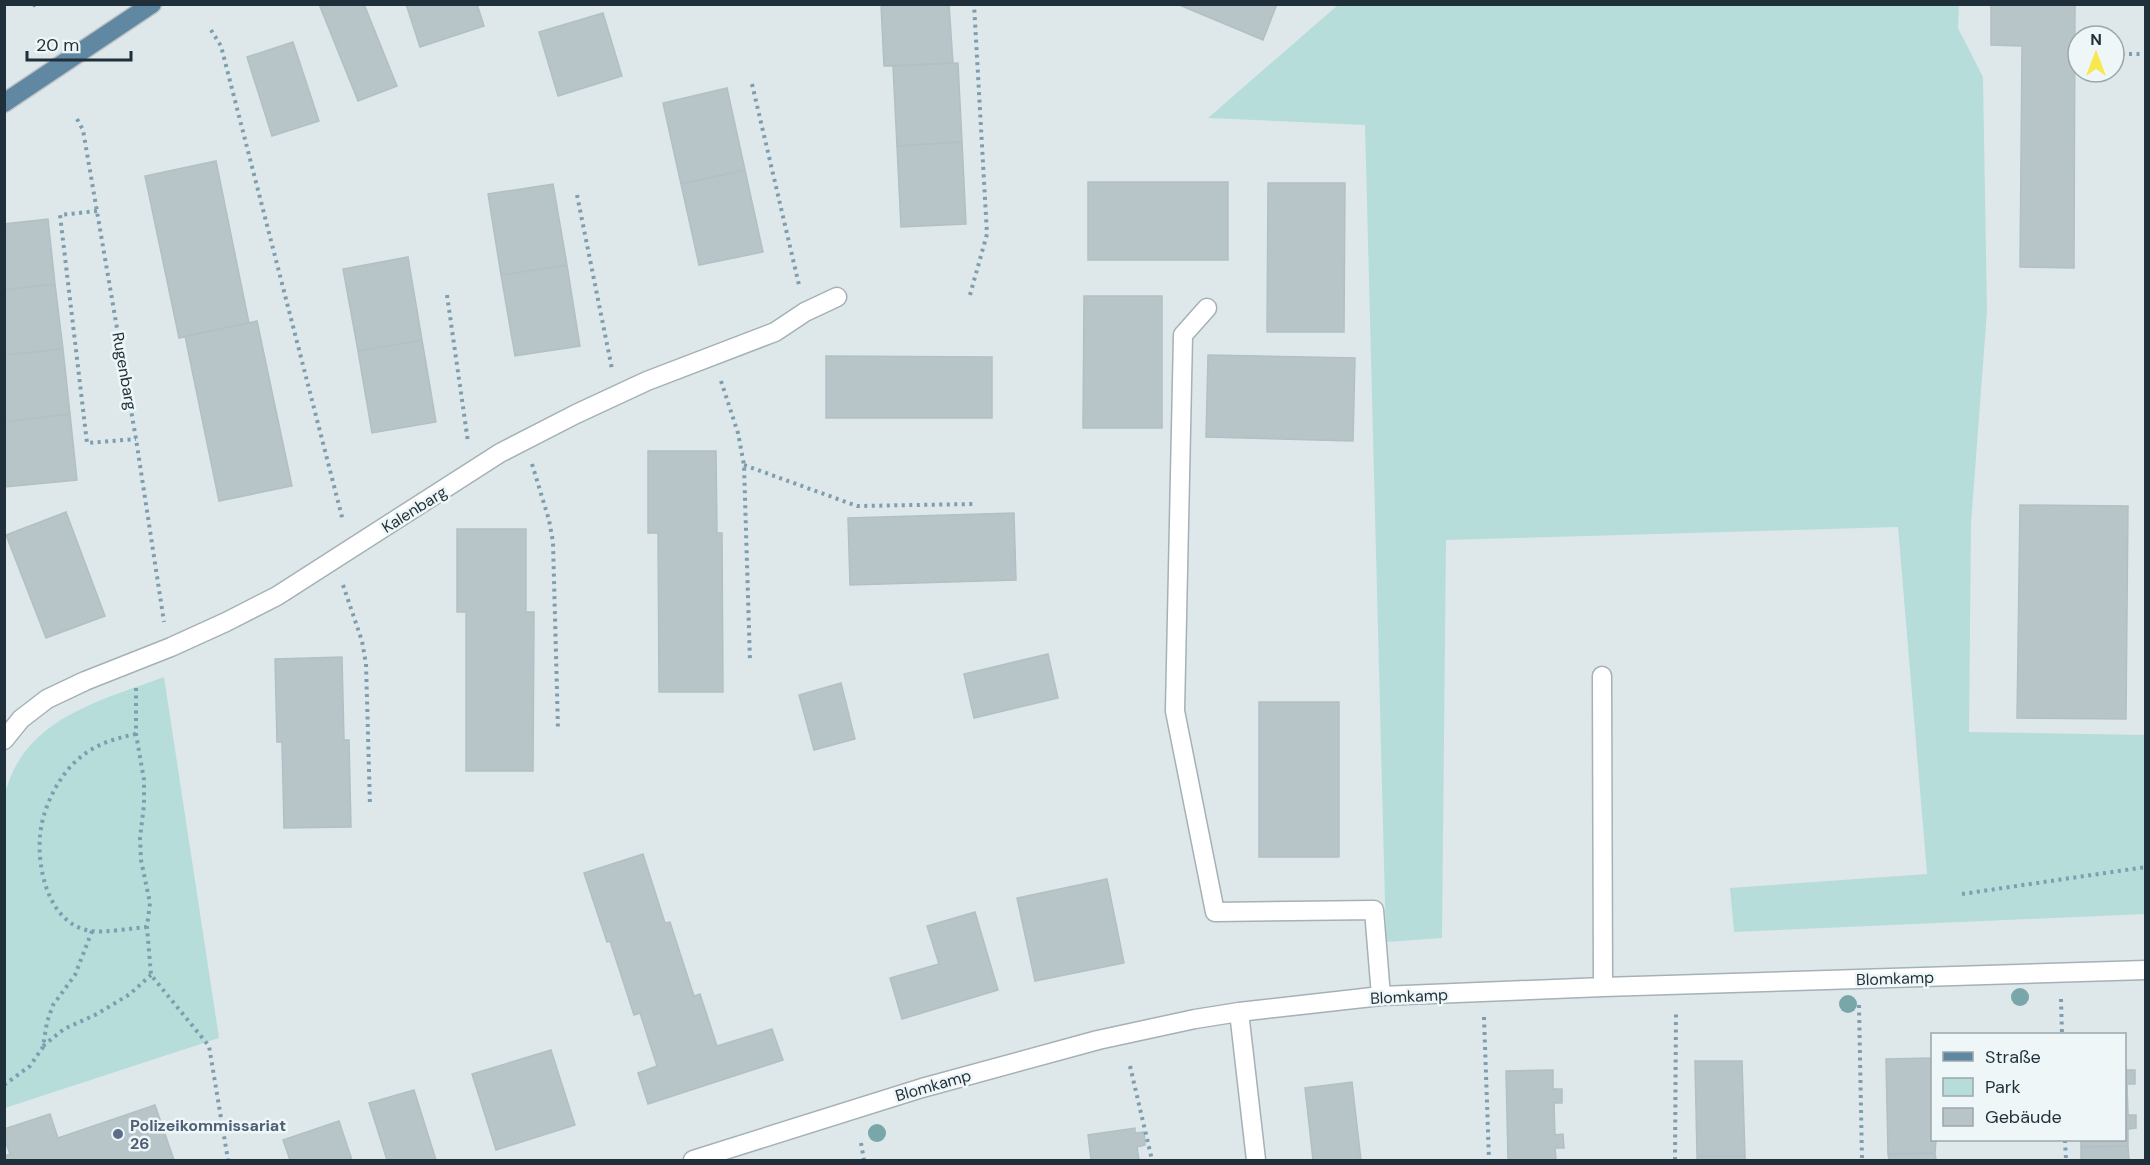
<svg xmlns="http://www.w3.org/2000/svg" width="2150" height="1165" font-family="'DM Sans',sans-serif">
<rect width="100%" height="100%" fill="#dee8eb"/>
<path fill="#b6ddda" d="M1338 5H1959L1958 28 1983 77 1987 311 1971 524 1969 732 2145 735V914L1734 932 1730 888 1927 874 1898 527 1446 540 1442 938 1386 942 1365 125 1208 118Z
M164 677 219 1038 5 1108 4 798C21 719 99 701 164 677Z"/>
<path fill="#b7c4c8" stroke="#b1c0c4" stroke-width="1.5" d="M319 4H364L397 86 358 101Z
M406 4H477L484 26 420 47Z
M881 4H949L953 63 884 66Z
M1177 4H1277L1263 40Z
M1991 4H2075L2074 268 2020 267 2022 46 1991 45Z
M603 13 622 76 558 96 539 32Z
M293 42 319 121 272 136 247 57Z
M958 63 962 142 897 146 893 66Z
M727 88 745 170 681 184 663 103Z
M962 142 966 224 901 227 897 146Z
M216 161 249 323 179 338 145 176Z
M745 170 763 252 699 265 681 184Z
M1088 182H1228V260H1088Z
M1268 183H1345L1344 332H1267Z
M553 184 567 265 501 275 488 194Z
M48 219 55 284 4 290V224Z
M408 257 422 340 358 351 343 269Z
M567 265 580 346 515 356 501 275Z
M55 284 63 349 4 355V290Z
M1084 296H1162V428H1083Z
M257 321 292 486 219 501 185 336Z
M422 340 436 422 372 433 358 351Z
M63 349 70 414 4 422V355Z
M1208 355 1355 358 1353 441 1206 437Z
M826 356 992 357V418H826Z
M70 414 77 480 5 487 4 422Z
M648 451H716L717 533H722L723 692H659L658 533H648Z
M2020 505 2128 506 2126 719 2017 718Z
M66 512 105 616 46 638 6 535Z
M1014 513 1016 580 850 585 848 518Z
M457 529H526V612H534L533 771H466V612H457Z
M1048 654 1058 698 974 718 964 674Z
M342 657 344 740H349L351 827 284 828 282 742H277L275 659Z
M841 683 855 739 814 750 799 695Z
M1259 702H1339V857H1259Z
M643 854 665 923 670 922 694 996 700 994 717 1046 772 1029 783 1060 648 1104 638 1073 657 1066 640 1013 634 1015 610 941 607 942 584 873Z
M1107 879 1124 963 1035 981 1017 898Z
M975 912 998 990 902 1019 890 978 939 964 927 926Z
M551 1050 575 1125 496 1150 472 1074Z
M2124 1051 2126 1070H2135V1084H2127L2128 1115H2136V1128L2128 1129V1146L2081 1147V1140H2124Z
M1932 1058V1140H1936L1935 1153 1888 1154 1886 1059Z
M1695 1061H1742L1745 1156H1697Z
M1553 1070V1089H1562V1103H1554L1555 1135 1563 1134 1564 1148H1555L1556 1160H1508L1506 1071Z
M1352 1082 1361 1160H1313L1305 1088Z
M414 1090 436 1160H387L369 1103Z
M155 1105 174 1160H4V1156L10 1154 4 1138V1129L50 1114 58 1138Z
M339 1121 352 1160H290L283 1140Z
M1135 1128V1133L1144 1132 1145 1145 1137 1147 1139 1160H1091L1088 1135Z
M2128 1146 2129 1160H2081V1147Z
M1935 1153 1936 1160H1889L1888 1154Z
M1697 1156H1745V1160H1697Z"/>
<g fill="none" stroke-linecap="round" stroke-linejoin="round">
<g stroke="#a5b1b6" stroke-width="21">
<path id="minor" d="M1207 308 1183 335 1175 711 1215 912 1374 910 1381 996
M1602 676 1603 987
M4 740 21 719 47 699 85 681 171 647 226 622 277 596 500 453 576 414 647 381 775 332 805 312 837 297
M1239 1012 1256 1160
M693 1160 922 1088 1098 1040 1195 1019 1239 1012 1381 996 1603 987 2146 970"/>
</g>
<g stroke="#c0c5c8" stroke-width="21">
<path id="major" d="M4 103 152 4"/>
</g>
<path stroke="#7d9eb0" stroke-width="4" stroke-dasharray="3 4.5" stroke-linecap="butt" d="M34 4 36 8
M211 30 221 46 343 521
M2075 54H2078
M2114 54H2146
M752 84 799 285
M77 119 83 130 136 439 164 622
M577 195 612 369
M97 211 60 215 87 443 136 439
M447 295 468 442
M970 295 987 234 974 4
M721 381 738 433 744 465 750 662
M532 464 549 520 553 542 558 730
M744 465 857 506 976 504
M343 585 362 641 366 664 370 806
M136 688V734L144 780V805L140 838 141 860 150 903 147 927 151 975 209 1046 228 1160
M136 734C112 739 93 745 75 762 57 779 42 810 40 836 37 871 50 926 92 931 106 933 132 928 147 927
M1962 894 2146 867
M2061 999 2062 1034
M1859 1005 1862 1160
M1484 1017 1489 1160
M43 1046 64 1029 97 1014 130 994 151 975
M1130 1066 1152 1160
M4 1085 30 1066 43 1047 47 1022 53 1005 75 975 92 931
M2065 1140 2066 1160
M861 1143 864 1160
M1675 1160 1676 1011"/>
<use href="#minor" stroke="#fff" stroke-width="18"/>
<use href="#major" stroke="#6188a2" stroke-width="18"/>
</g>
<g fill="#79a6a9">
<circle cx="2020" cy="997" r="9"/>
<circle cx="1848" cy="1004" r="9"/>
<circle cx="877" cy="1133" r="9"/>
</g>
<circle fill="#5c6f8a" stroke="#eff6f7" stroke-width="2" cx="118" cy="1134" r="6"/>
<g text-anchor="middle" stroke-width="5" stroke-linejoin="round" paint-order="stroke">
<g font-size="16" fill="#1f303b" stroke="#eff6f7">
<text transform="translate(125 371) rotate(80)" y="6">Rugenbarg</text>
<text transform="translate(414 509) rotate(-32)" y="6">Kalenbarg</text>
<text transform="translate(1895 978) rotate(-2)" y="6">Blomkamp</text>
<text transform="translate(1409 996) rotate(-3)" y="6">Blomkamp</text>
<text transform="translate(933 1085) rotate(-16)" y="6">Blomkamp</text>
</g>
<g font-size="16" font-weight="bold" fill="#4e5e75" stroke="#eff6f7" text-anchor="start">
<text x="130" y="1131">Polizeikommissariat<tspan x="130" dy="18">26</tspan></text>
</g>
</g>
<rect width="2150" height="1165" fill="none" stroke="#1f303b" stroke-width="12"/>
<rect x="1931" y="1033" width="195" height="108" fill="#eff6f7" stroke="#9ca7ac" stroke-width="1.5"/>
<rect x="1943" y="1052" width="30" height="9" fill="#6188a2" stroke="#9ca7ac" stroke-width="1.5"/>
<text x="1985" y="1063" font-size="18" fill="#1f303b">Straße</text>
<rect x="1943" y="1078" width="30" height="18" fill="#b6ddda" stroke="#9ca7ac" stroke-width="1.5"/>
<text x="1985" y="1093" font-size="18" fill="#1f303b">Park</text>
<rect x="1943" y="1108" width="30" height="18" fill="#b7c4c8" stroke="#9ca7ac" stroke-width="1.5"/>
<text x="1985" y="1123" font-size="18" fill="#1f303b">Gebäude</text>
<g transform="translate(2096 54)"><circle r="28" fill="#eff6f7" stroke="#9ca7ac" stroke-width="1.5"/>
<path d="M0-4.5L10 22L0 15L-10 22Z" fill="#f8e84f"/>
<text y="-9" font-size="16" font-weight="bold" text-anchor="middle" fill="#1f303b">N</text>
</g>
<path d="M27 51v9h104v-9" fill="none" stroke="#1f303b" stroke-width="3"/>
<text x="36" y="51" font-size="18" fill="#1f303b" stroke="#eff6f7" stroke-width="4.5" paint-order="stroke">20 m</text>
</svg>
